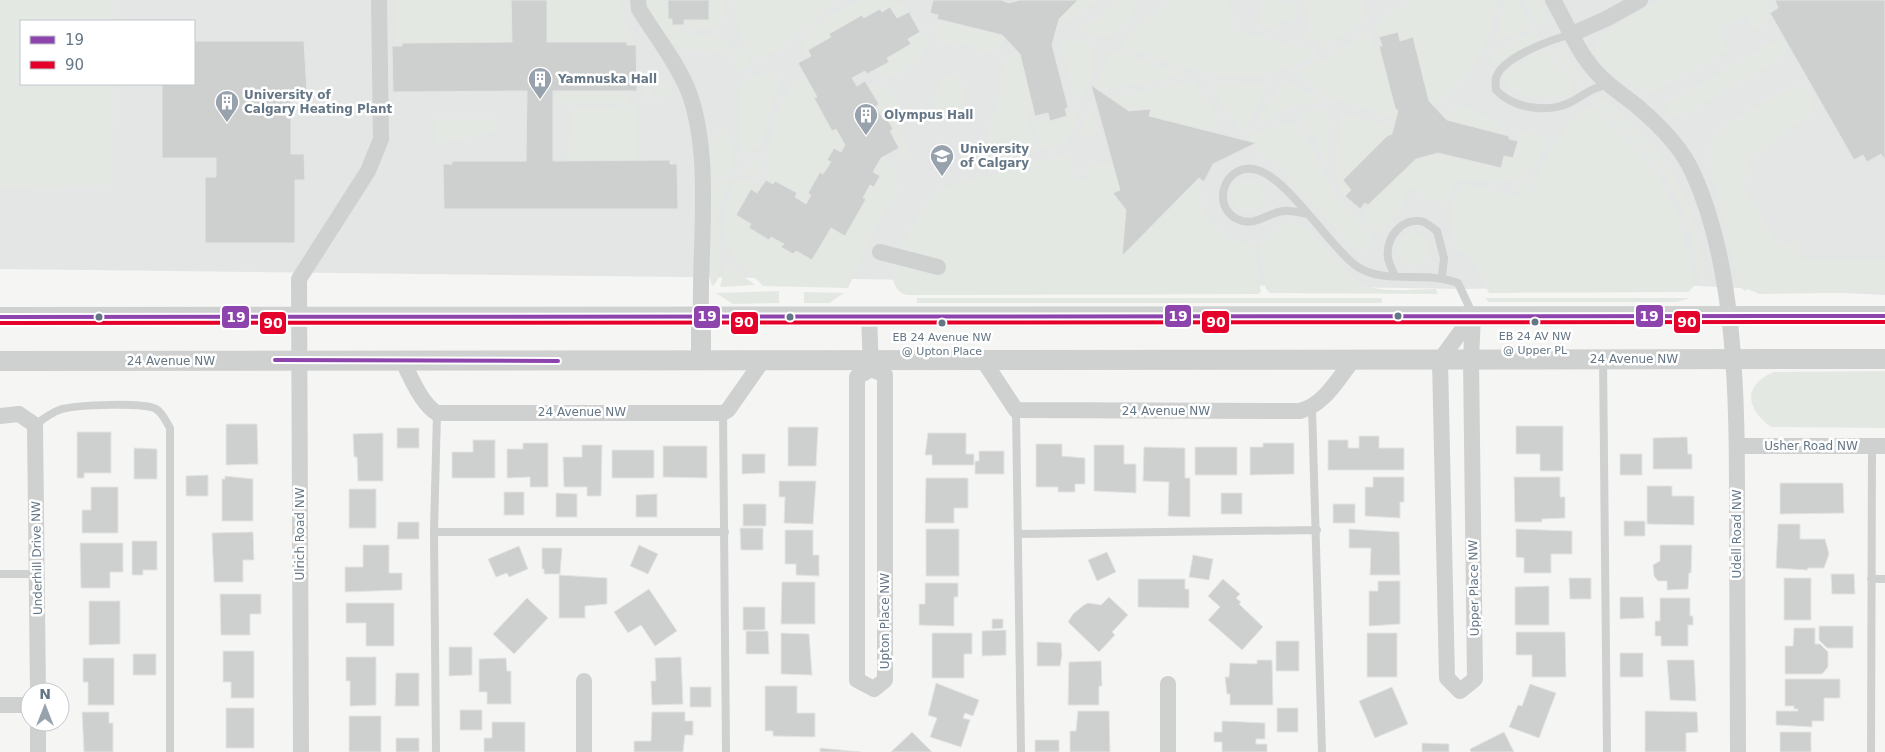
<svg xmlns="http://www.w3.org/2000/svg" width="1885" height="752" font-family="'DejaVu Sans',sans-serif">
<rect width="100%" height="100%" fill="#f5f5f4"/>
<path fill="#e4e5e5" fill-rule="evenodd" d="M0 0H1885V295L1677 285 1463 289 855 279 0 269ZM21 21H194V84H21Z"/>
<path fill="#e4e8e2" d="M0 0H114L113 21H21V84H113L112 185 0 187Z
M395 0H511L512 42 395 43Z
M547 0H620L625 25 634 40V45H627V42H547Z
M646 0H668V19H672V24L682 25 681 32 728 40 727 51 682 49 671 42 668 43 648 10Z
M709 0H726L723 19 712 28 697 27 692 25 691 20H709Z
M734 0H836L778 50 758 60C740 49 736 20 734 0Z
M861 0C909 0 904 0 929 41 926 53 907 70 895 76L872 71 889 62 887 58 911 45 908 39 920 32 909 12 897 18 879 10 864 18 862 15 830 33 831 37 808 50 811 56 808 58 802 47V41L831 15Z
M1078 0H1099L1063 23 1059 19Z
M1118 0H1135L1133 16 1107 38 1077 30 1101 18Z
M1169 0H1227L1234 16 1230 29 1310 50 1314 48 1316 53C1304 62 1288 68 1274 72 1217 86 1173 64 1120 45Z
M1260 0 1292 2 1297 16 1289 23 1282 21 1272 29 1261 26 1258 15 1262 9Z
M1303 0H1362L1366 19 1322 48 1319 37 1310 40 1304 38 1310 27Z
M1411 0H1497C1487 53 1474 70 1434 106L1429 101 1413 38 1400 41 1397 32 1379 37 1376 24Z
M1505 0H1517L1531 27 1497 41Z
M1523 0H1539L1550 19 1537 25Z
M1662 0H1766L1772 11 1765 15 1769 23 1755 31 1746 15 1718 30 1728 50 1650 93C1635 85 1616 77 1603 66 1572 39 1643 10 1662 0Z
M937 19 1002 35 1005 39 992 53 958 42 945 44 937 39 934 29Z
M1369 30 1373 47 1379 46 1395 107 1398 111 1396 120 1320 93 1298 71 1324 60Z
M1532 32 1536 33V41L1499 62 1495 64 1488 61 1492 55Z
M1777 40 1786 42 1789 49 1781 54V58L1684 114C1675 116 1670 117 1665 109L1667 104Z
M1060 41H1081L1093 48C1097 66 1091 79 1083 95L1075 98Z
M734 46 741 49 752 64 736 72Z
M1551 48 1561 51 1582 76V82H1578Z
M1543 49 1575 87 1573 93C1551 101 1528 99 1508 87L1504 80 1507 71Z
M1016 50 1020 54 1034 111 1027 115 1035 150 962 170 985 143 1001 90 1002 66Z
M1114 52H1120L1181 74 1096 92 1108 56Z
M646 69H655L672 93 665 98H656V84H650V99H646Z
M768 73 777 75 779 82 761 145 740 158 738 85 755 75Z
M804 75 817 97 814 99 832 131 836 129 845 145 841 152 834 148 828 160 831 162 823 174 820 173 808 193 811 195 806 204 795 197 796 193 776 181 773 184 766 180C770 143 773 99 804 75Z
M952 76C969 83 968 105 955 117H943L933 106 937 87 943 79Z
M1193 81 1220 118 1205 130 1149 116 1151 109 1129 111 1110 98Z
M1284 81 1325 101 1289 106 1261 124 1257 122Z
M867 84 885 87 892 93 897 103 898 118 909 158 903 157 890 131 893 129 886 118 883 119 876 106 879 104Z
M1268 85 1243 132 1209 86Z
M1792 87H1804L1813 95 1814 105 1809 115 1748 159 1752 173 1741 183 1780 249 1794 242 1797 243 1800 259H1885V292L1759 294 1748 289 1745 291 1739 286 1711 168V146L1717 134 1728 123Z
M563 92H628L629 102H554L556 94Z
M1594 96 1604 99C1653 144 1681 169 1697 236 1701 252 1706 266 1704 282L1700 283C1693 252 1689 215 1673 188 1654 154 1620 127 1594 99Z
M636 105 638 161H567L572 110Z
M1459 105C1465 106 1503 125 1507 130L1506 135 1447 120 1444 116Z
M1090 106 1099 133 1079 138 1078 137Z
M1587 107 1593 108C1614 130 1640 150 1657 176 1679 209 1687 246 1695 285L1688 292 1489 293 1472 258 1455 249C1454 222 1441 204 1466 184L1520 197 1522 192 1512 188 1529 177 1531 191H1536C1536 160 1566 127 1587 107Z
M1320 109 1324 110 1329 117 1327 163H1325L1315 138 1298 117Z
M1077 110 1078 111 1067 142 1042 149 1040 147 1033 124 1067 116 1066 113Z
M1341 113 1394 128 1392 134 1387 136 1343 180 1351 190 1345 196C1342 193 1339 190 1338 187 1333 169 1340 133 1341 113Z
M434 119H494L495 132 436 144Z
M1284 123H1293L1305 136 1336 200 1372 236 1370 240 1372 243C1365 250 1362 252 1353 247L1278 166C1265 154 1259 156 1249 139L1252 135Z
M724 126C731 139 736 157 731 172L710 182C710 161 705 139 724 126Z
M1523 132 1551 140C1523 183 1513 186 1463 179L1452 186 1445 203 1421 196 1422 192 1407 188 1402 207 1378 231 1362 216 1369 207 1368 205 1416 159 1438 153 1501 168 1504 156 1513 158 1518 133Z
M762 153 760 176 756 178 743 172 742 169Z
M1063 155 1071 161 1076 181 1088 178 1086 168 1112 161 1120 190 1113 193 1126 210 1123 256 1199 178 1201 180 1199 184 1202 206 1210 224 1230 239 1254 246 1261 291 1258 294 907 295C894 292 892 279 892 267L898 264 903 250 901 246 918 216 942 188Z
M884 156 896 176 898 192 879 220 848 288 763 286C753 275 739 264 731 252 717 230 727 203 735 181L739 178 745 179 761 187 757 193 751 190 736 215 751 224 749 228 769 240 771 237 784 244 782 247 793 254 796 251 812 260 831 228 845 236 866 200 863 198 870 185 880 176 873 172Z
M727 179 729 182C725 193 720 203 718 215 717 231 727 278 712 286L710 279 711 187Z
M1232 196a16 16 0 1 1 32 0a16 16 0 1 1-32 0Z
M1287 223C1318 221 1337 275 1366 286 1387 293 1414 289 1436 289L1438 294 1270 293 1266 289 1259 246C1264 237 1279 232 1287 223Z
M1397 249a16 16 0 1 1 32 0a16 16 0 1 1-32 0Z
M726 263 755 285 720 287Z
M779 291V303L733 304 716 293Z
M804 292 844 293 829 303H804Z
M917 298H1382V303H917Z
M1485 298H1690L1677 302H1489Z
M1885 371V428L1771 427C1746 409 1742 385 1774 372Z"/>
<path fill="#ced0d0" stroke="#e4e4e4" d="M511 0H547V42H627V45H636L637 91H553V161L670 160V164H677L678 209H444L443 164H452V161H526L527 91 393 92 392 46H402V43L512 42Z
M663 0H709V20H684V25H672V19H668V0Z
M933 0H1001L1009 3 1020 0H1078L1059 19 1052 45 1067 103 1068 108 1065 109 1067 116 1050 121 1048 113 1035 116 1020 54 1002 35 937 19 938 15 930 13Z
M1885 0V160L1881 154 1867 162 1863 155 1854 160 1770 13 1778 8 1775 0Z
M890 7 897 18 909 12 920 32 908 39 911 44 887 58 889 62 867 74 865 71 852 78 857 86 865 81 879 104 876 106 883 119 886 117 893 129 890 131 899 148 881 158 873 172 880 176 874 187 870 185 863 198 866 199 845 236 831 228 812 260 796 251 793 254 781 247 784 244 771 237 769 240 749 228 751 224 736 215 751 189 757 193 766 180 773 184 775 181 797 193 795 197 806 204 811 195 808 193 820 172 823 174 831 162 827 160 834 148 841 152 845 145 836 129 832 131 814 98 817 97 798 63 811 56 808 50 831 37 829 34 862 15 864 18 880 9 882 12Z
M1398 32 1400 41 1413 37 1429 101 1447 120 1509 136V139L1518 141 1513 158 1504 156 1501 168 1438 153 1416 159 1368 205 1365 203 1360 209 1345 196 1351 190 1343 180 1387 136 1392 134 1398 111 1395 108 1379 46H1382L1379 37Z
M194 41H304L307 92 291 91V154H304L305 180H295V243H205V177H216V158H162V84H194Z
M1091 85 1129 111 1151 109 1149 116 1256 143 1213 164 1204 182 1199 178 1122 256 1126 210 1113 193 1120 190Z
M226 424H257L258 464 226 465Z
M1516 426H1563V471H1540V454H1516Z
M788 427H818L816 466H788Z
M397 428H419V448H397Z
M77 432H111V473H84V478H77Z
M383 433V481H358L357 457H354L353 434Z
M928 433H966V454H974V465H932V455H925Z
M1359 436H1379V448H1404V470H1328V440H1348V448H1359Z
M1687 437 1688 454H1692V469H1653V438Z
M473 440H495V478H452V452H473Z
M523 443H548V487H530V477L507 478V449H523Z
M1263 443H1294V474L1250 475V447H1263Z
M1036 444H1062V456L1085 458V484H1075V492H1058V487H1036Z
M582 445H602L601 496H587V487H564L563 457H582Z
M1094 445H1124V464H1136V493L1094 491Z
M663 446H707V478L663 477Z
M1144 447 1185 448V478H1190V517L1168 516 1169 482 1143 481Z
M1195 447H1237V475H1195Z
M134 448 157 449V479H134Z
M612 450H654V478H612Z
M979 451H1004V474H975V461H979Z
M742 454H765V473L742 474Z
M1620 454H1642V475H1620Z
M208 475V496H186V476Z
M225 476 253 479V521H222V479H225Z
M1373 477H1404V502H1400V518L1365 516V487H1373Z
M1514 477H1560V497H1565V518L1542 519V522H1515Z
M926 478H968V508H954V523H925Z
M779 481H816L813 524 784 523 785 497H779Z
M1780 483H1843L1844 513 1780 514Z
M1647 486H1672V496H1694V525L1647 524Z
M91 487H118V533H82V510H91Z
M349 489H376V528H349Z
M504 492H524V515H504Z
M556 493 577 494V517H556Z
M1221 493H1242V514H1221Z
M657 494V517H636V495Z
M743 504H766V526H743Z
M1333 504H1355V523H1333Z
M1624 521H1645V536H1624Z
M398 522H419V539H397Z
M1778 524H1800V539H1825L1829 554 1824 568H1808L1807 570 1776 568Z
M740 528H763V550H741Z
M926 529H959V576H926Z
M1349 529 1399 532 1400 575H1370L1371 548H1349Z
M1516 529 1572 531V554H1551V573H1524V558L1516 557Z
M785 530H813V555H819V576L796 575V564H785Z
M253 532 254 560H243V582H214L212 533Z
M132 541H157V570H143V575H132Z
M80 543H123V572H110V588H81Z
M363 545H389V573H402V590L345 592V567H363Z
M639 545 658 554 648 574 630 566Z
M1660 545H1692L1691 573H1689L1688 589 1667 590V581H1658L1654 576 1653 565 1660 561Z
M519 546 528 569 509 577 507 573 496 577 488 559Z
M542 548H562L560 574H544V569H542Z
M1107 552 1116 572 1097 581 1088 560Z
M1193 555 1213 559 1209 580 1189 577Z
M1831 574H1854L1855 594H1832Z
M559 575 607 578V604L585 606V618H559Z
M1569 578H1591V599H1570Z
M1784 578H1811V620H1784Z
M1138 579H1185V589H1189V608L1138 607Z
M1223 579 1240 594 1236 598 1241 602 1239 604 1263 627 1242 650 1208 620 1220 607 1208 596Z
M1378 581H1400V624L1369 626V591H1378Z
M782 582H815V624H781Z
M925 583H958V597H954V626L919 625V604H925Z
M1549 586V625H1515V587Z
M649 589 677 631 655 646 641 625 628 633 614 612Z
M220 594H261V614H250V635H221Z
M1109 597 1128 615 1112 632 1115 635 1099 652 1068 622 1073 614 1084 605 1088 603 1101 605Z
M1620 597H1643L1644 618 1620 619Z
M527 598 548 618 514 654 493 634Z
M1660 598H1690V616H1693V625H1688V646H1661V636H1655V621H1660Z
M89 601H120V644L89 645Z
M346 603H394V646H366V623H346Z
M743 607H765V630H743Z
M992 619H1003V628L992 629Z
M1819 626H1853V648H1827L1819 640Z
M1794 628H1815V644H1820L1828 652V667L1822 674H1785V646H1793Z
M1006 630V655L982 656V631Z
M746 631H768L769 654H746Z
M1516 632H1565L1566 677H1532V655H1516Z
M781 633 809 634 812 675 781 674Z
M932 633H972V654H964V678H932Z
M1367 633H1397V677H1367Z
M1276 641H1299V671H1276Z
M1037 642 1061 643 1062 655 1060 666H1037Z
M449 647H472V675L449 676Z
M223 651H254V698H231V682H223Z
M1620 653H1643V677H1620Z
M133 654H156V675H133Z
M346 657H376V705L350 706V681H346Z
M681 657 683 704 652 705 651 681H656L655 658Z
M83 658H114V705H88V682H83Z
M506 658 507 671H511V704H487V692H479V659Z
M1257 660H1272L1273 705H1230V694H1227L1225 677H1229L1230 663 1257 664Z
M1667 660H1694L1696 701 1670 700Z
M1101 661 1102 686H1099V705H1068L1069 662Z
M396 673H419V706H395Z
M1785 679H1840V698H1824V721H1812V727L1776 725V711H1798V709H1794V706H1785Z
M936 683 979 700 973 716 965 713 963 718 970 720 961 747 930 737 937 718 928 715Z
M1530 684 1556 693 1539 738 1509 727 1518 705 1522 706Z
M765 686H797V713H815V737L773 736V731H765Z
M690 687H711V707H690Z
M1392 687 1408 724 1375 738 1359 701Z
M226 708H254V748H226Z
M1277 708H1298V732H1277Z
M460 710H482V730H460Z
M1078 711H1109L1110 752H1070V731H1076Z
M1645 711 1697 712 1698 732 1686 733V752H1645Z
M82 712H109V723H113V752H84Z
M652 712H685V721H693V735H685L683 752H634V741H651Z
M349 716H381V752H349Z
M1222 721 1265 723V739H1256V744H1267V752H1222V742H1214V732H1222Z
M492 722H525V752H484V738H492Z
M912 732 932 752H891Z
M1504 732 1514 752H1471L1470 749Z
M1780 732H1811V752H1780Z
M396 738H419V752H396Z
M1035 740H1059V752H1035Z
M1422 743 1449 744V752H1422Z
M820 748 861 752H820Z"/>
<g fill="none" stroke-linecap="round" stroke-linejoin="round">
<path stroke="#cfd0d0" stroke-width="8" d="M1572 34C1553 39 1502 57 1496 78 1495 81 1496 87 1496 90 1514 109 1550 114 1573 101 1587 93 1592 88 1609 84
M1307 214C1300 213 1291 210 1284 211 1268 212 1255 228 1237 219 1211 206 1224 165 1253 169 1285 173 1328 245 1355 265 1383 286 1425 270 1458 283L1473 315
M1395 276C1393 271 1389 264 1388 258 1385 237 1403 216 1424 222 1428 224 1433 228 1437 231L1444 258 1442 276
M1603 359 1607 752
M1312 408 1322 752
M1016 410 1021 752
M723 413 726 752
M35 425C44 418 52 412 62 409 78 405 144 402 156 409 163 413 166 422 170 428V752
M434 532H725
M1019 534 1317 530
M0 574H38
M1871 579H1885
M436 752 434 532 437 413
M1871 752 1872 446"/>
<path stroke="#cfd0d0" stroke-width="16" d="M638 0 639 9C655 35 676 61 688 90 713 154 699 247 701 316
M1553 0C1567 24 1578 53 1597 73 1608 86 1624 95 1638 107 1658 124 1681 147 1692 171 1738 269 1737 410 1737 516 1737 595 1738 673 1738 752
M1572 34 1608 18 1640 0
M880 252 938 267
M869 315 871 369
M1473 315 1471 360 1475 679 1460 691 1447 678 1440 360Z
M983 360 1016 410 1300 411C1325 404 1337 380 1353 360
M403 361C409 375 423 406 437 413H723L728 410 763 360
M871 369 885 375V680L874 689 857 680V377Z
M0 416 19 414 35 425 38 692
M1737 446H1885
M584 681V752
M1168 684V752
M0 705H30
M38 722V752
M301 752 299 279 368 171 381 139 379 0"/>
<path stroke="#cfd0d0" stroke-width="20" d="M701 316V360
M0 317 1885 316
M0 361 1885 359"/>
<g stroke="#fff" stroke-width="8">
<path id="bus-1" d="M0 317 1885 316
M275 360 558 361"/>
</g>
<g stroke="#fff" stroke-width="8">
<path id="bus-2" d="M0 323 1885 322"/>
</g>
<use href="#bus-1" stroke="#8e44ad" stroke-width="4"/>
<use href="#bus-2" stroke="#e4002b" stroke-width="4"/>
</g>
<defs>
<g id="building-pin" transform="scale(1.25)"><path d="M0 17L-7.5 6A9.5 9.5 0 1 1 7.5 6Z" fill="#97a2ac" stroke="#fff"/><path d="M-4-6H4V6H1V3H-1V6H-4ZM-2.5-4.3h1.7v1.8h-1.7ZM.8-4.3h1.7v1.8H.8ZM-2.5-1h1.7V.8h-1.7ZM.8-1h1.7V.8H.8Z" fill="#fff"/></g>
<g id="university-pin" transform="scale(1.25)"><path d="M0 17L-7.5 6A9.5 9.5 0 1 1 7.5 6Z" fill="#97a2ac" stroke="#fff"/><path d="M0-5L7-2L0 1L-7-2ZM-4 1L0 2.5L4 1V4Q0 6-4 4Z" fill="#fff"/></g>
</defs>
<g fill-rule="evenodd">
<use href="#building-pin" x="540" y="79"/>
<use href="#building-pin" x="227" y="102"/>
<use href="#building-pin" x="866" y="115"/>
<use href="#university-pin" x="942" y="156"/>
</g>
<g fill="#647685" stroke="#fff" stroke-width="2">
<circle cx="1398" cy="316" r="4.5"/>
<circle cx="99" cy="317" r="4.5"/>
<circle cx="790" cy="317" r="4.5"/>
<circle cx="1535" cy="322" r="4.5"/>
<circle cx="942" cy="323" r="4.5"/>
</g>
<g text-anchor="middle" stroke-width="5" stroke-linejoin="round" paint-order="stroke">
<g font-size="11" fill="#647685" stroke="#fff">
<text x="1535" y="340">EB 24 AV NW<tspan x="1535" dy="14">@ Upper PL</tspan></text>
<text x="942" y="341">EB 24 Avenue NW<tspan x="942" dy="14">@ Upton Place</tspan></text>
</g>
<g font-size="12" font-weight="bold" fill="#647685" stroke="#fff" text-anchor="start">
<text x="558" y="83">Yamnuska Hall</text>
<text x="244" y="99">University of<tspan x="244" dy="14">Calgary Heating Plant</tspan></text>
<text x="884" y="119">Olympus Hall</text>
<text x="960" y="153">University<tspan x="960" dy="14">of Calgary</tspan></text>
</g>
<g font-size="12" fill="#647685" stroke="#fff">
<text x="1634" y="363">24 Avenue NW</text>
<text x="171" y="365">24 Avenue NW</text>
<text x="1166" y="415">24 Avenue NW</text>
<text x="582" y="416">24 Avenue NW</text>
<text x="1811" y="450">Usher Road NW</text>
<text transform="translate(300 534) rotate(-90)" y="4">Ulrich Road NW</text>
<text transform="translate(1737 534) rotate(-90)" y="4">Udell Road NW</text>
<text transform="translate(37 558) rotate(-91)" y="4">Underhill Drive NW</text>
<text transform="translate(1474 588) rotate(-91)" y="4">Upper Place NW</text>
<text transform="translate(885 621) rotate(-90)" y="4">Upton Place NW</text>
</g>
</g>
<g stroke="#fff" stroke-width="2">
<rect x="1635" y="304" width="29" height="24" rx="5" fill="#8e44ad"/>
<rect x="1164" y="304" width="28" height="24" rx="5" fill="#8e44ad"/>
<rect x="693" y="305" width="28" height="24" rx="5" fill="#8e44ad"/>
<rect x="221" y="305" width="29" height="24" rx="5" fill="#8e44ad"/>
<rect x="1673" y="310" width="28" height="24" rx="5" fill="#e4002b"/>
<rect x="1201" y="310" width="29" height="24" rx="5" fill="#e4002b"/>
<rect x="730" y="311" width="29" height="24" rx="5" fill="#e4002b"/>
<rect x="259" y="311" width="28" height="24" rx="5" fill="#e4002b"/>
</g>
<g font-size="14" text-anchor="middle" font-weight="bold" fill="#fff">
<text x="1649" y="321">19</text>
<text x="1178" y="321">19</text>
<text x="707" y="321">19</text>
<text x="236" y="322">19</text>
<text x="1687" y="327">90</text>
<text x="1216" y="327">90</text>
<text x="744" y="327">90</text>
<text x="273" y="328">90</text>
</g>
<rect x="20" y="20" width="175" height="65" fill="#ffffff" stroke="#c1c8ce"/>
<rect x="30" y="36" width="25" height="8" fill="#8e44ad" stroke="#c1c8ce"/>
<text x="65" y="45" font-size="15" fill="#647685">19</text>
<rect x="30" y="61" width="25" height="8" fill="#e4002b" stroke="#c1c8ce"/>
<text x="65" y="70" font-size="15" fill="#647685">90</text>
<g transform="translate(45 707)"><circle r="24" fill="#ffffff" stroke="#c1c8ce"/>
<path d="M0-4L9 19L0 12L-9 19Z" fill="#97a2ac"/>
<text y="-8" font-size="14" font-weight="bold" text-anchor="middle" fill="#647685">N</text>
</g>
</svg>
